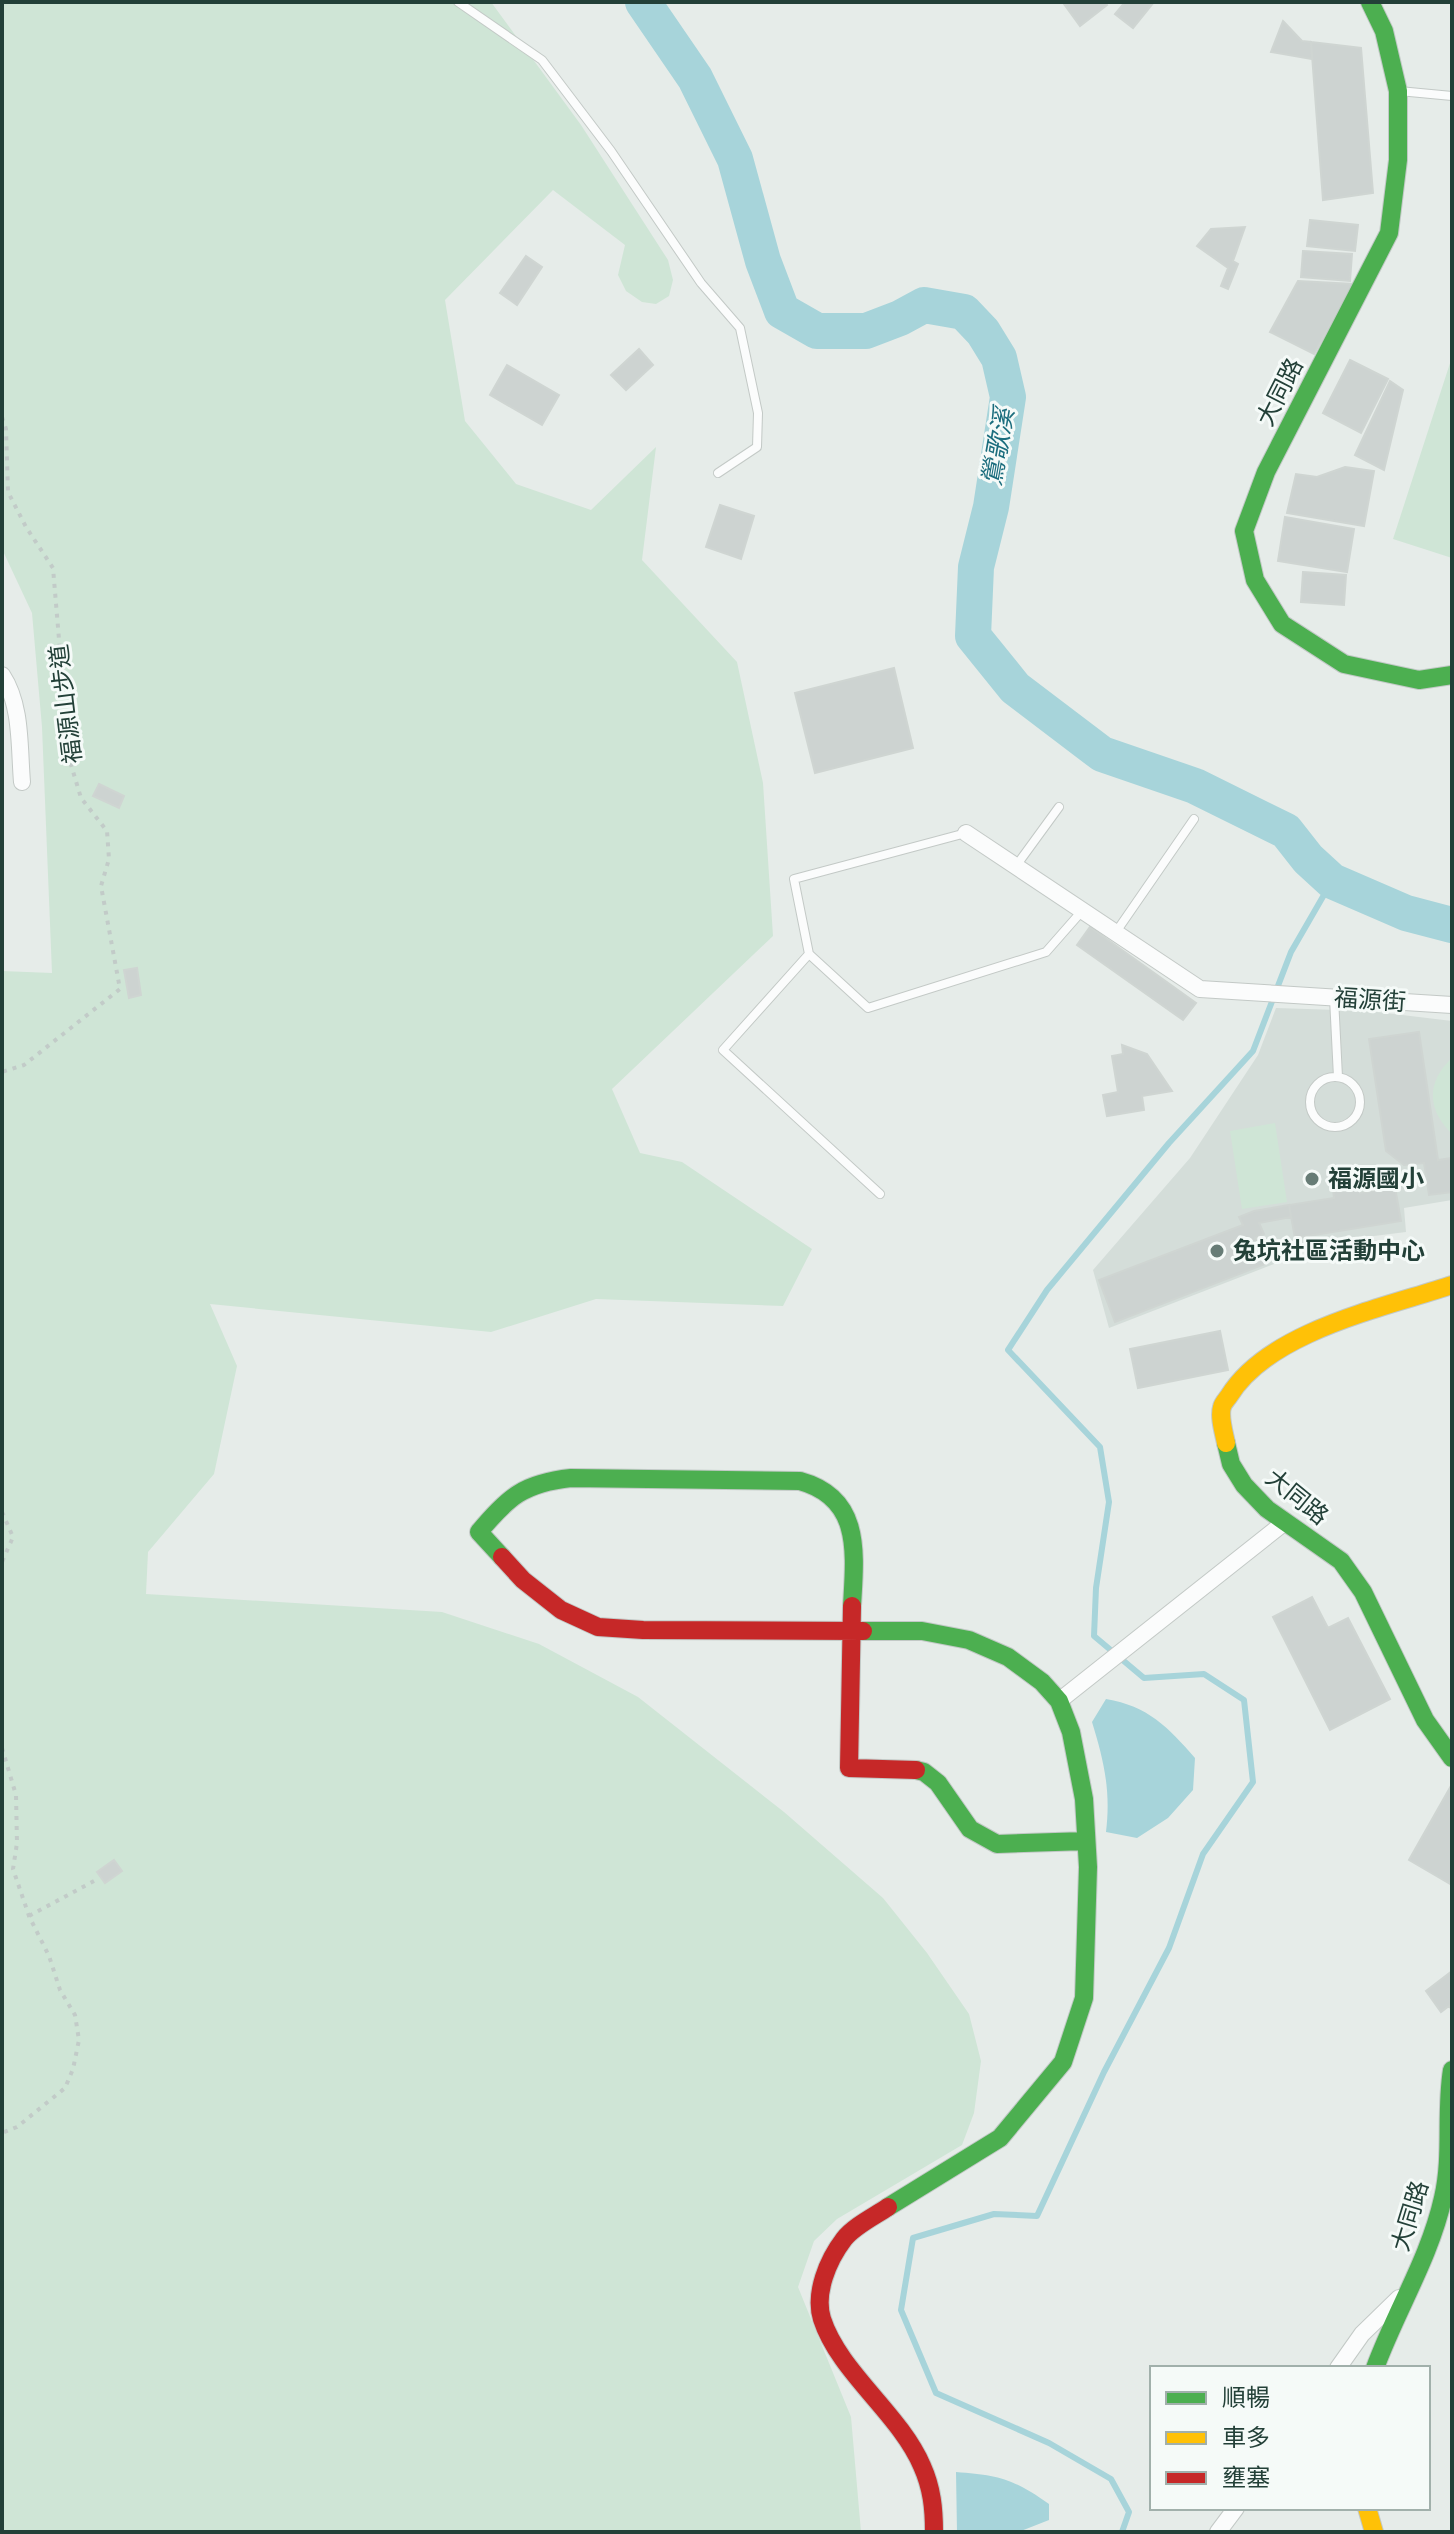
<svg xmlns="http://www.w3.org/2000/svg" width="1454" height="2534" font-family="'Work Sans','Noto Sans TC',sans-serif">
<rect width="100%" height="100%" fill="#e6ece9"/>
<path fill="#d4ddd9" d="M1276 1008 1369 1011 1452 1021V1200L1404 1208 1406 1232 1278 1248 1274 1264 1109 1328 1093 1270 1190 1158 1258 1055Z"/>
<path fill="#cfe5d6" d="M2 2H491L581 125 668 260 673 280 669 296 656 304 642 302 626 291 618 275 625 245 553 190 445 300 465 421 516 484 591 510 656 447 642 560 737 662 763 783 773 936 612 1089 640 1153 682 1162 812 1249 783 1306 596 1299 491 1332 210 1304 237 1366 214 1474 148 1552 146 1594 442 1612 539 1644 638 1697 784 1812 883 1898 927 1953 969 2014 981 2061 974 2113 962 2145 837 2219 814 2241 798 2287 851 2417 861 2532H2V971L52 973 42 727 32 613 2 549Z
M1452 357V558L1393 539Z
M1452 1058V1134C1427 1110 1426 1082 1452 1058Z
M1275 1123 1287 1202 1242 1209 1230 1131Z"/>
<path fill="#a7d4da" d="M1106 1699C1148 1706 1168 1727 1195 1758L1193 1790 1168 1818 1137 1838 1106 1832C1111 1791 1104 1761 1092 1722Z
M956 2472C998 2475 1014 2479 1049 2504V2520L1021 2531 957 2532Z"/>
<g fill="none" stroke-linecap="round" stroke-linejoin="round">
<path stroke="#a7d4da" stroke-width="6" d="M1122 2532 1129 2512 1111 2479 1049 2443 936 2393 901 2310 913 2238 994 2214 1037 2216 1104 2072 1169 1948 1203 1854 1253 1782 1244 1700 1204 1674 1144 1678 1094 1636 1096 1588 1109 1502 1100 1447 1008 1350 1047 1290 1169 1143 1253 1051 1291 952 1332 881"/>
<path stroke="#a7d4da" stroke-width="36" d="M643 2 695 78 735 159 763 261 782 311 817 331H866L900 318 924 305 964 312 983 332 999 358 1008 397 991 507 976 567 973 636 1015 688 1102 754 1195 786 1286 831 1308 859 1332 881 1406 913 1452 925"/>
</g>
<path fill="#cdd3d1" stroke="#cfd5d2" stroke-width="2" d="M1067 2H1105L1107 5 1080 26 1064 4Z
M1125 2H1154L1133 28 1115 14Z
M1283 21 1302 41 1311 42 1312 59 1271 52Z
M1311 42 1361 48 1373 193 1323 200Z
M1310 220 1358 225 1355 251 1307 246Z
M1245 227 1233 261 1238 264 1228 289 1221 286 1228 268 1197 246 1211 229Z
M1303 251 1352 254 1350 281 1301 277Z
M526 256 542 267 517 305 500 293Z
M1298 281 1353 284 1314 354 1270 332Z
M639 349 653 365 626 390 611 375Z
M1350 360 1388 379 1361 433 1323 413Z
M507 365 559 395 542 425 490 395Z
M1390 381 1403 390 1384 470 1355 455Z
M1345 467 1374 471 1364 526 1287 513 1296 474 1317 477Z
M720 505 754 516 741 559 706 547Z
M1285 517 1354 529 1347 572 1278 561Z
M1303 572 1346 575 1344 605 1301 602Z
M894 668 913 748 815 773 795 693Z
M99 784 124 796 119 808 93 796Z
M1090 927 1196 1003 1183 1020 1077 945Z
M137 968 141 995 129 998 124 970Z
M1419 1032 1438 1160 1452 1158V1192L1429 1195 1424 1163 1404 1165 1386 1151 1369 1039Z
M1122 1045 1147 1054 1172 1091 1142 1096 1144 1110 1107 1116 1103 1095 1118 1092 1112 1056 1123 1054Z
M1358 1185 1360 1193 1395 1187 1401 1221 1295 1238 1289 1205 1334 1198 1333 1189Z
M1289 1205 1291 1217 1259 1223 1264 1234 1255 1238 1265 1264 1115 1322 1099 1280 1243 1225 1239 1217 1254 1211Z
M1220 1331 1228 1370 1138 1388 1130 1349Z
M1312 1597 1328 1628 1348 1618 1390 1699 1330 1730 1273 1617Z
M1452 1784V1885L1409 1860Z
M114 1860 122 1871 105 1883 97 1872Z
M1452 1971V2010L1449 2006 1441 2012 1426 1991Z"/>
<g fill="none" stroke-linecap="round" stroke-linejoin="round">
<g stroke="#c3c9c6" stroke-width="10">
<path id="lane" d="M458 2 542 60 611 151 701 283 740 328 758 413 757 447 718 473
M1399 91 1452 96
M1016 866 1059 807
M1116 932 1194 819
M809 954 868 1008 1046 952 1082 911
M1334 998 1338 1077
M1310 1102a25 25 0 1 1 50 0a25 25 0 1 1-50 0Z
M880 1194 723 1050 809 954 794 879 966 833"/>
</g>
<g stroke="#c3c9c6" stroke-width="18">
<path id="street" d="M2 675C22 705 19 747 22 782
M966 833 1200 989 1452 1005
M1059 1701 1285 1522
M1338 2368 1362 2334 1399 2298
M1218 2532 1236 2508"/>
</g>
<g stroke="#c2c9c6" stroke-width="20">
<path id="fast" d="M1370 2 1384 31 1398 91V160L1389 233 1266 472 1244 531 1255 580 1282 624 1344 664 1419 680 1452 675
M1226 1443 1231 1464 1244 1485 1267 1509 1341 1561 1363 1592 1425 1720 1452 1758
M502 1557 479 1532C508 1497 524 1483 571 1478L800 1481C862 1498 855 1553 852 1606
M863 1631H922L969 1640 1008 1657 1042 1682 1059 1701 1071 1732 1084 1799 1088 1867 1084 1998 1063 2062 1000 2138 888 2207
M916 1770 924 1772 938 1783 970 1829 997 1844 1086 1841
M1375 2368C1396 2311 1430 2257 1443 2198 1453 2155 1445 2113 1452 2070"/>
</g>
<g stroke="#c2c9c6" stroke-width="20">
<path id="slow" d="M1226 1443C1224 1433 1219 1417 1222 1407 1223 1403 1227 1399 1229 1396 1269 1331 1383 1308 1452 1285
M1367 2508 1374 2532"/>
</g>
<g stroke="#c2c9c6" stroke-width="20">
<path id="jam" d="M502 1557 523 1580 561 1610 598 1627 643 1630 863 1631
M852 1606 849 1768 916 1770
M888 2207C875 2216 854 2226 844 2239 828 2260 814 2293 822 2319 839 2372 900 2414 922 2466 932 2488 934 2509 934 2532"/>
</g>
<path stroke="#c2cbc8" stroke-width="4" stroke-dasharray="4 6" stroke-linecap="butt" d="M2 417 6 429 8 492 26 527 53 568 69 758 81 798 107 831 109 859 101 886 120 989 24 1065 2 1072
M2 1512 13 1537 2 1562
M2 1748 16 1795 17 1843 13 1869 29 1916 49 1956 60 1990 75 2015 79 2040 73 2069 65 2088 17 2127 2 2133
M29 1916 94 1881"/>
<use href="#lane" stroke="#fbfcfc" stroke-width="8"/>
<use href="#street" stroke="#fbfcfc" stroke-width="16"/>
<use href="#fast" stroke="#4caf50" stroke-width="18"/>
<use href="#slow" stroke="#ffc107" stroke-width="18"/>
<use href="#jam" stroke="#c62828" stroke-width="18"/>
</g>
<g fill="#677c76" stroke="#f5faf8" stroke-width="3">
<circle cx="1312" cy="1179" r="8"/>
<circle cx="1217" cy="1251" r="8"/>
</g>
<g text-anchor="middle" stroke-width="6" stroke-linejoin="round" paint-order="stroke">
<g font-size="24" fill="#234038" stroke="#f5faf8">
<text transform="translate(1280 392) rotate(-63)" y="8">大同路</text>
<text transform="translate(66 704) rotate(-97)" y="8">福源山步道</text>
<text transform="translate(1370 1000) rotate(4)" y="8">福源街</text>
<text transform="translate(1297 1497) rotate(39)" y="8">大同路</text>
<text transform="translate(1410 2216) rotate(-73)" y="8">大同路</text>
</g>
<g font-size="24" font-weight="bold" fill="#234038" stroke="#f5faf8" text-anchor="start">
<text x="1328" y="1187">福源國小</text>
<text x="1233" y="1259">兔坑社區活動中心</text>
</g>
<g font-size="26" font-style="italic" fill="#1c6e7e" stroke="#f5faf8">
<text transform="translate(998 447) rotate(-80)" y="9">鶯歌溪</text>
</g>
</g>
<rect width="1454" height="2534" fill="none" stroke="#234038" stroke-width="8"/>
<rect x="1150" y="2366" width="280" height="144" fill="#f5faf8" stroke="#a1b0ab" stroke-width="2"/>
<rect x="1166" y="2392" width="40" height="12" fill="#4caf50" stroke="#a1b0ab" stroke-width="2"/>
<text x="1222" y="2406" font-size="24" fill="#234038">順暢</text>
<rect x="1166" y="2432" width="40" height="12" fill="#ffc107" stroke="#a1b0ab" stroke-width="2"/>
<text x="1222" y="2446" font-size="24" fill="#234038">車多</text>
<rect x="1166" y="2472" width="40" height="12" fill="#c62828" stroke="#a1b0ab" stroke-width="2"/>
<text x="1222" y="2486" font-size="24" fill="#234038">壅塞</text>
</svg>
